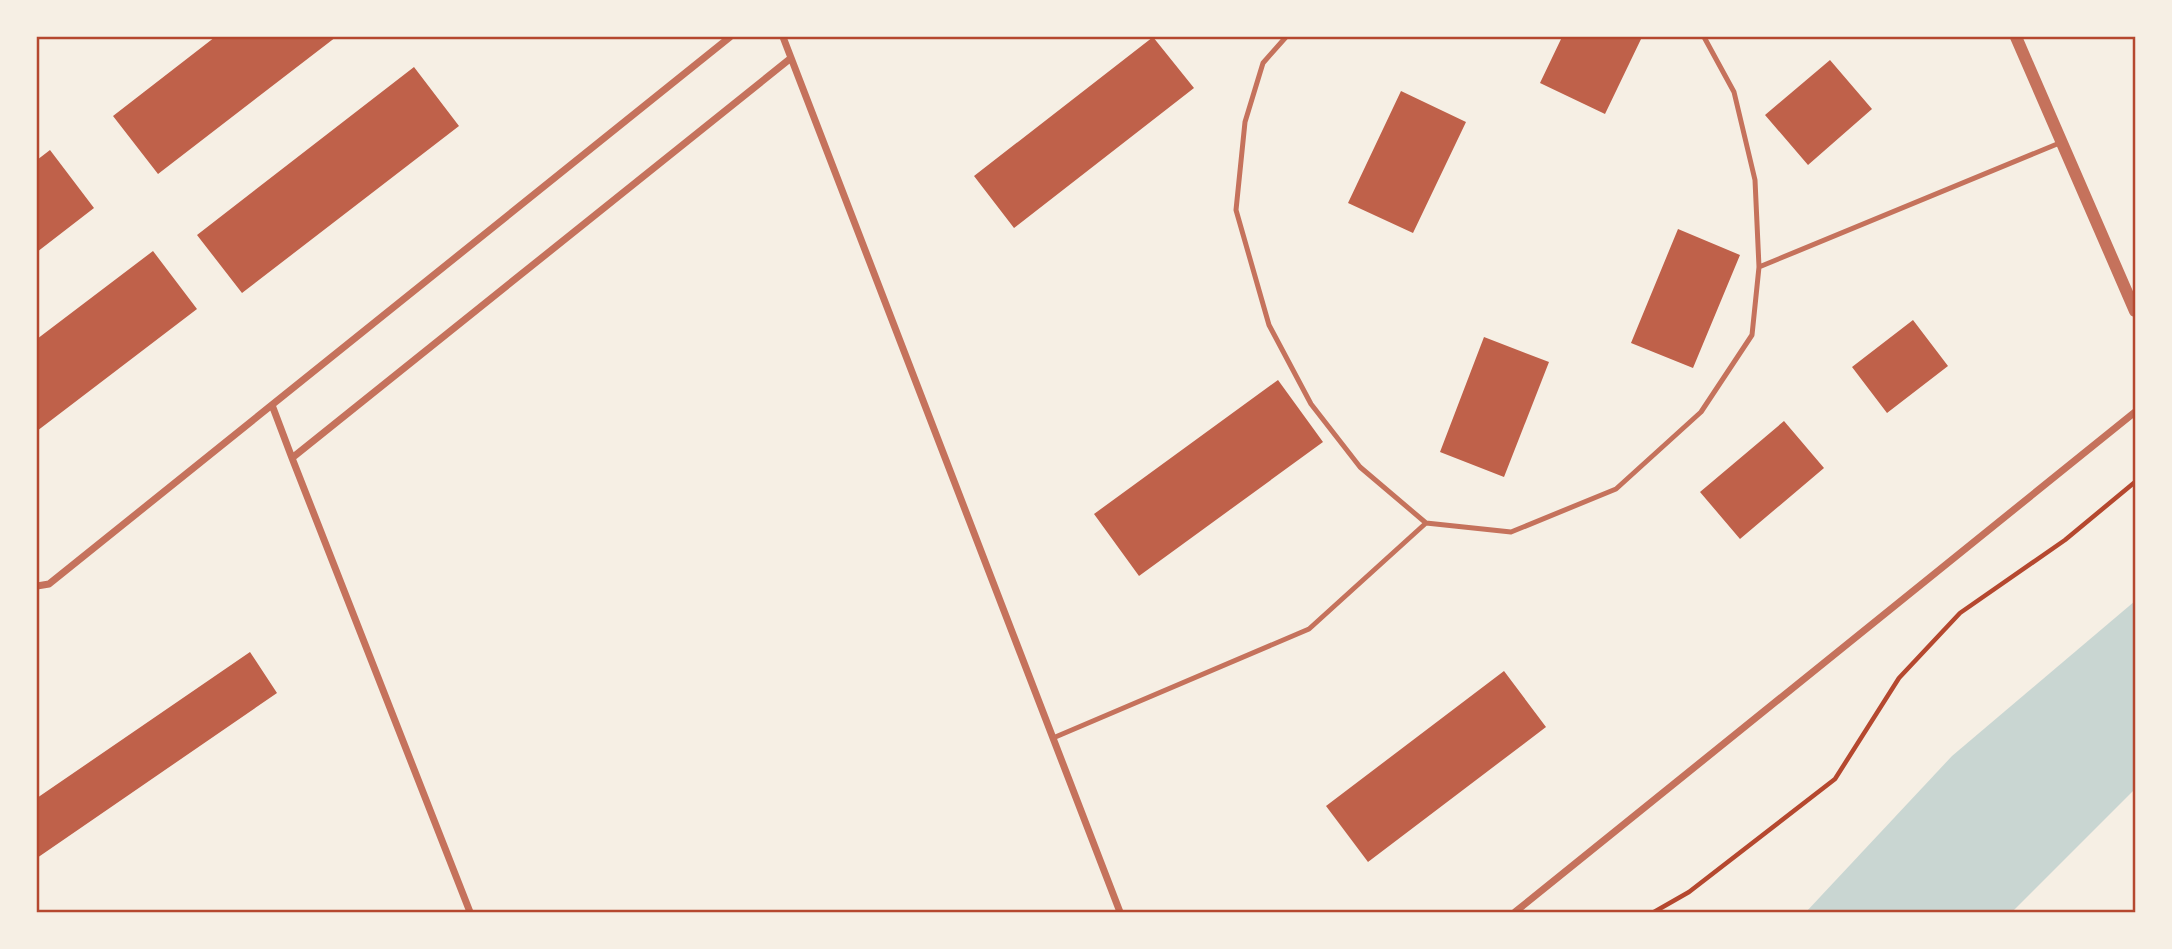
<svg xmlns="http://www.w3.org/2000/svg" width="2172" height="949" font-family="'PT Sans Narrow',sans-serif">
<rect width="100%" height="100%" fill="#f6efe4"/>
<path fill="#c9d6d2" d="M2135 601V789L2012 912H1806L1952 756Z"/>
<path fill="#bf614a" d="M215 37H336L158 174 113 116Z
M1153 37 1194 88 1014 228 974 176Z
M1562 37H1642L1605 114 1540 83Z
M1830 60 1872 109 1808 165 1765 115Z
M414 67 459 126 242 293 197 235Z
M1401 91 1466 122 1413 233 1348 203Z
M50 150 94 208 37 252V160Z
M1678 229 1740 255 1693 368 1631 343Z
M153 251 197 309 37 431V339Z
M1913 320 1948 366 1887 413 1852 367Z
M1484 337 1549 362 1504 477 1440 452Z
M1278 380 1323 442 1139 576 1094 514Z
M1784 421 1824 468 1740 539 1700 492Z
M250 652 277 693 37 858V798Z
M1504 671 1546 727 1368 862 1326 806Z"/>
<g fill="none" stroke-linecap="round" stroke-linejoin="round">
<path stroke="#b5482f" stroke-width="4.5" d="M1654 912 1689 892 1835 779 1899 678 1960 613 2065 540 2135 482"/>
<path stroke="#c5725c" stroke-width="5" d="M1286 37 1263 63 1245 122 1236 210 1269 325 1311 404 1360 467 1426 523 1511 532 1616 489 1701 412 1752 335 1759 267 1755 180 1734 92 1704 37
M1759 267 2062 142
M1053 738 1309 629 1426 523"/>
<path stroke="#c5725c" stroke-width="7" d="M783 37 1120 912
M272 405 292 458
M37 586 49 584 730 37
M470 912 292 458 791 58
M1515 912 2135 412"/>
<path stroke="#c5725c" stroke-width="12" d="M2016 37 2135 311"/>
</g>
<rect width="2172" height="949" fill="none" stroke="#f6efe4" stroke-width="77"/>
<rect x="38" y="38" width="2096" height="873" fill="none" stroke="#b5482f" stroke-width="2.5"/>
</svg>
